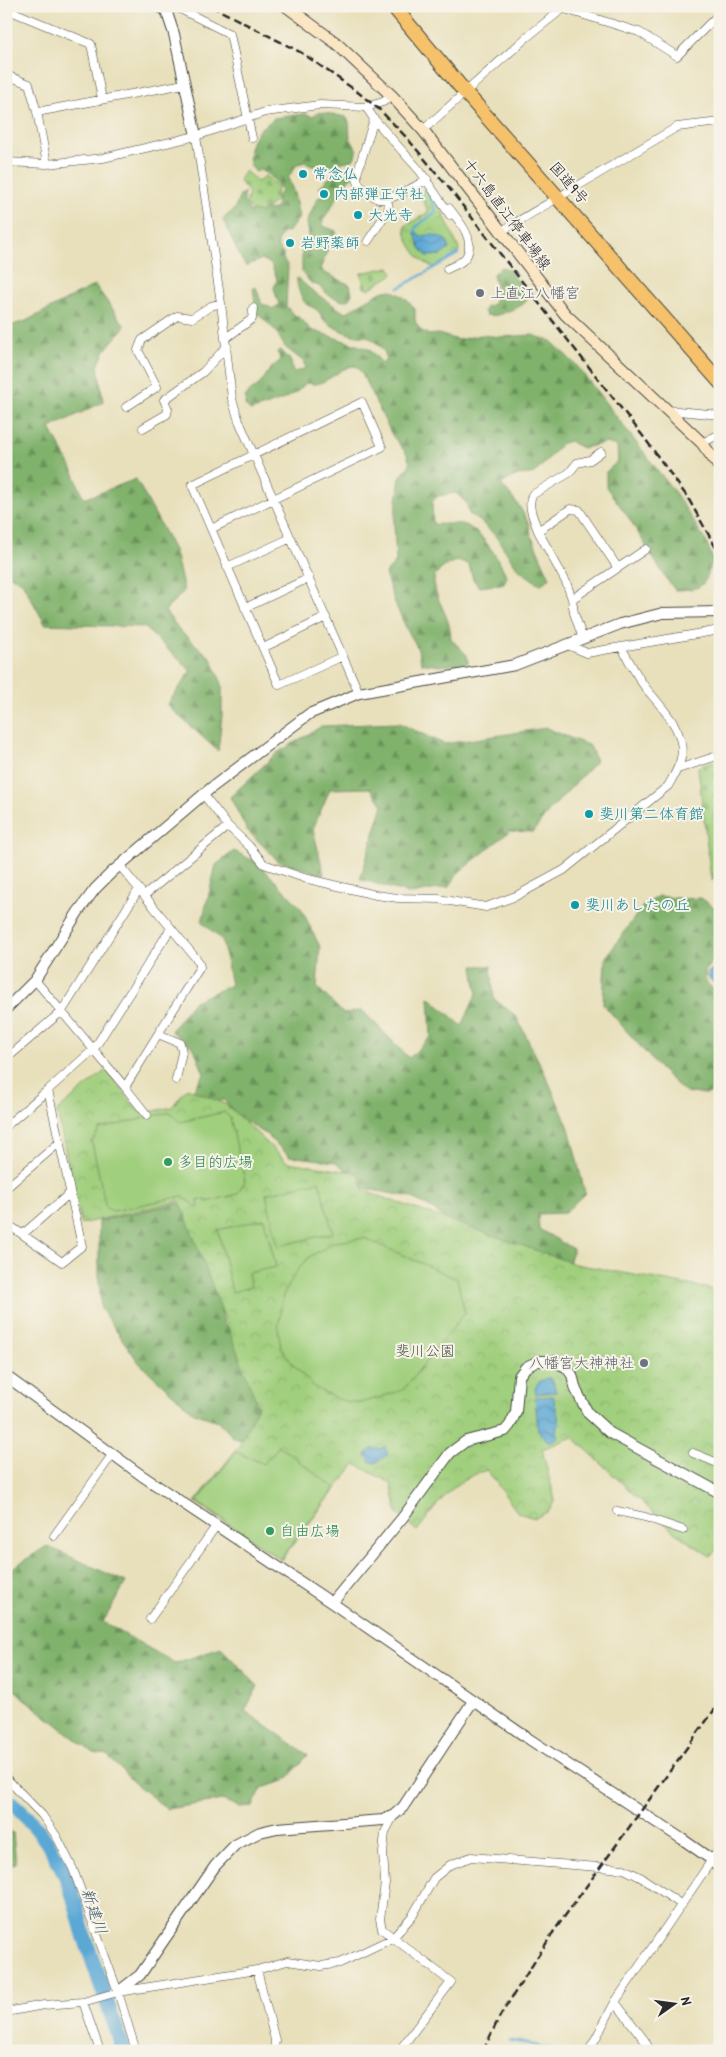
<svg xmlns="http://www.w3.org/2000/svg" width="726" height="2057" font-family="'Patrick Hand','Klee One',sans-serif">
<defs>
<pattern id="forest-firs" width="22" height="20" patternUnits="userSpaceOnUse" patternTransform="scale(1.25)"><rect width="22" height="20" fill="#80b26c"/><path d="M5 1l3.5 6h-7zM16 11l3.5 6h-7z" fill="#699159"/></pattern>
<pattern id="cemetery-stones" width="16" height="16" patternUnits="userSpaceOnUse" patternTransform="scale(1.25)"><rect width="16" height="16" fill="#a0cf7d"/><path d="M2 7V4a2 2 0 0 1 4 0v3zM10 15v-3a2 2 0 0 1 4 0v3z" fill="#8ab26c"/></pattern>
<pattern id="park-crowns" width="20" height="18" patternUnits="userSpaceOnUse" patternTransform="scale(1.25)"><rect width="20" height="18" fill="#a0cf7d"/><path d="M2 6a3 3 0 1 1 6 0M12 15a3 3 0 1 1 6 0" fill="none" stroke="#8ab26c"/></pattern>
<pattern id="water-waves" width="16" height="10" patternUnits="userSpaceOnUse" patternTransform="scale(1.25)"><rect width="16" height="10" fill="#5ca8d5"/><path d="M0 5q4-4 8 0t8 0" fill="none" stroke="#4c89ad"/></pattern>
</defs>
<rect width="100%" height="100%" fill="#f7f3e8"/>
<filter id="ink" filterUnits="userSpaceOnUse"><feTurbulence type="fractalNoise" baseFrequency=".02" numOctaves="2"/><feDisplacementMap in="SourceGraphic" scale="10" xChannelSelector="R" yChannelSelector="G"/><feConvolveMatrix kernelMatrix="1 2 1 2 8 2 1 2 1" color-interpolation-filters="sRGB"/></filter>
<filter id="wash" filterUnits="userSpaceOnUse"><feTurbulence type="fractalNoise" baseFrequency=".0096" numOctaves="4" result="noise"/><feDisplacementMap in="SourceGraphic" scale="20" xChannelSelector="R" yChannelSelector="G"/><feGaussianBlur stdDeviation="1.12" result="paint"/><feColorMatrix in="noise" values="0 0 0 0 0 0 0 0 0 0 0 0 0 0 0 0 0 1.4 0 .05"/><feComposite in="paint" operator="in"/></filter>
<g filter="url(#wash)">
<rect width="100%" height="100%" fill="#e8e0bb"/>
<path fill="url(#forest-firs)" stroke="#566e4c" d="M320 112 346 117 349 122 350 140C357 145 358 152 353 160 336 162 322 172 306 162L297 164 288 178 294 193 299 218 289 231 283 232 278 241V248L283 254V259L288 266 286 306 292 313 301 319 311 330 369 349 383 364C392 353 376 342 367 336 354 338 334 329 323 319 321 316 320 312 317 310 313 307 309 306 306 304 301 298 296 285 297 278L315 293 345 313 381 292 391 290 404 297 415 309V321L420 330 429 335 438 334 458 340 481 335 501 337 532 335 551 341 578 367 676 494 706 541 713 560C703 587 706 589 675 590L665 577 629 518 606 487V472L618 461 617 446 605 443 583 448 569 441 561 444 539 469 532 474 517 475 501 484 519 506 529 523 531 535 550 578 540 585 518 569 494 534 480 521 469 514 467 504 456 493 438 496 432 502 433 524C441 525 455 523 461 524 481 528 499 560 507 577L503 584 479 587 473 579 469 565C454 556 446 566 434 575 432 600 451 613 451 639L467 655 468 663 440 666 421 663C419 646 413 641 406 627 397 610 391 592 385 574L396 562 394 523 400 478 410 464 407 454 392 435 361 372 356 366C340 365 325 389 308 383L304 384C298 397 264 406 250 411L245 405 246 395 261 383 270 369 281 360 277 352 281 350C288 357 292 360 292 369L295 372 304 369 305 366 303 361 285 347 276 331 256 312 253 288 256 287 262 305H267L272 309 279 305 274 288 277 279 271 264 262 259 246 266C238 256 230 233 223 220 226 215 229 214 233 211 238 205 237 197 244 192V203L250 211 276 209 278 196 281 191C277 181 271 176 260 170L256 172C243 162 251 138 261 128 266 124 270 123 274 118L305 114 312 116Z
M350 168 353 171 352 177 349 179 323 220V226L336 231V239L331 240 321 267 323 272 350 285 352 294 349 299 343 301 330 296 319 286 311 283 302 272V251L309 234 307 222 316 201 319 197 326 194 319 188C327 177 338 173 350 168Z
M501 267 508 269C518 285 543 299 513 309 504 313 496 317 486 315L484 311 486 307 494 304 497 290 493 274Z
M95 285 125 326 105 350 98 366 103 402 50 428 72 469 84 499 136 479 175 552 184 591 165 611 181 632 211 658 222 684V715L218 751 167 705 191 671 144 627 45 624 22 582 6 574V327L26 321Z
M399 723 444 744 546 728 590 746 596 761 549 811 533 832 510 831 458 873 449 887 410 894 360 879 383 805 370 788 330 789 313 829 324 875 278 861 247 830 230 797 277 753 322 726Z
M234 851 258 863 301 908 320 947 317 987 344 1014 362 1010 409 1058 431 1037 429 997 462 1026 477 993 473 966H491L494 999 516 1016 546 1076 569 1128 585 1193 565 1213 538 1214 539 1229 573 1249 569 1264 459 1229 434 1210 411 1197 366 1189 336 1162 289 1156 267 1135 238 1116 224 1100 180 1109 204 1074 194 1048 171 1031 194 1001 231 985 222 940 202 922 216 865Z
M659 896 685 899 701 898 720 912C720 933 723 955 705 970L706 982 720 996V1090L707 1094 686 1093 660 1069 603 1004 605 959 642 907Z
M179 1203 202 1225 224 1324 247 1351 263 1361 257 1444 234 1438 218 1421 194 1413 140 1364 115 1329 101 1309 99 1281V1221Z
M47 1546 126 1582 103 1622 175 1663 221 1648 258 1686 245 1711 308 1755 285 1781 262 1788 253 1806 239 1807 222 1800 167 1809 132 1781 107 1755 93 1753 22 1697 6 1681V1572Z
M6 1828 13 1833 16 1863 6 1869Z"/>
<path fill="url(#cemetery-stones)" stroke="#667d54" d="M245 171 258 182 265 176 277 186 276 201 261 212 253 211 246 204 249 193 239 180Z
M390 267 393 274 369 289 364 288 361 273Z
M720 760V879L711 880 698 767Z"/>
<path fill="url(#park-crowns)" stroke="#667d54" d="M428 187 434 193 459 249 458 254 434 267C420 264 404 240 405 226L427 213 428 210 419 194Z
M106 1070 141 1114 172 1107 187 1088 227 1105 287 1162 358 1173 364 1191 575 1264 710 1289 720 1295V1547L710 1556 674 1532 573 1437 542 1449 555 1500 549 1511 535 1518 518 1513 487 1470C451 1481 439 1503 417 1531L397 1513 391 1483 355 1464 281 1560 195 1502 239 1446 258 1406 180 1201 81 1224 57 1111Z"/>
<path fill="#a0cf7d" stroke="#667d54" d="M170 1112 180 1122 224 1112 230 1118 245 1181 237 1194 207 1202 206 1199 198 1201 199 1208 182 1196 113 1211 106 1208 92 1142 100 1129Z
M319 1181 333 1233 278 1246 266 1194Z
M264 1219 276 1267 248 1273 251 1287 232 1292 218 1230Z
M364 1238 457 1279 465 1313 403 1390 361 1403 344 1401 326 1394 313 1386 291 1362 281 1347 278 1328 283 1295 298 1269 309 1257 335 1242Z
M279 1446 335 1488 280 1559 197 1502 236 1452 264 1464Z"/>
<path fill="url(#water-waves)" stroke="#446a80" d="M414 231H416L420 237C429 233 440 235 448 242L449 249 441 255 427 256 420 248Z
M715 968 720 969V990L708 977V972Z
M549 1377 553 1381 556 1392 536 1394 535 1388 539 1382Z
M553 1396 560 1424 557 1426 556 1432 559 1437 549 1442 538 1431 535 1397Z
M385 1447 388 1455 376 1463 370 1462 366 1455 371 1449H379Z"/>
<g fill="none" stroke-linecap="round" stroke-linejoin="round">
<path stroke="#5ca8d5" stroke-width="2.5" d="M415 232 416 227 436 212 427 188
M399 288 458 254
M509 2040C517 2042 553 2048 556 2051"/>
<path stroke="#5ca8d5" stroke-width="15" d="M6 1798C36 1823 57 1851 70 1887 76 1903 79 1919 84 1935 97 1974 110 2012 124 2051"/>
</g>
</g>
<g filter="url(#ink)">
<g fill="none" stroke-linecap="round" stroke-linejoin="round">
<g stroke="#474641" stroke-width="9">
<path id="minor" d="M555 6 639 32 677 56 720 13
M6 9 91 44 102 99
M166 10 178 8 230 34 252 138
M6 75 29 84 37 112 184 84
M366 107 374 119 420 171 450 215
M37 112 47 164
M374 119 357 174C356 181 359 186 365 190 369 193 374 198 379 199 389 202 418 185 427 179
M423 130 527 37 566 6
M196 136 221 303 232 399 239 421 359 693
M6 162 47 164 103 158 196 136 265 112 320 105 366 107 383 102 392 96
M500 232 677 127 720 122
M368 241 389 209 387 198
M447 269C454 266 464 262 467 255 475 238 459 221 449 208
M226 338 252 319 253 308
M126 407 157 387 138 350 142 340 177 316 192 318 211 306 221 303
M667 410 720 415
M143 428 167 414 168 409 164 400 203 372 227 346
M702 443 720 434
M211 529 382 447 362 402 192 485 279 685 343 656
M538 531C534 519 527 507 532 495L569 473 577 463 590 460 601 452
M227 567 291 538
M572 599 646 549
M245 608 309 578
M583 639 574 613 572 599 566 582 538 531 570 509 579 510 618 568
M621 647 720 630
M263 648 326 617
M678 769 720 755
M203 794 228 826 249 846 264 864 304 878 376 895 398 898 438 899 486 907 516 896 564 870 668 786C673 777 679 768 681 758 687 731 660 706 645 687 636 675 629 660 621 647L587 653 568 645
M145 895 228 826
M35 980 125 1087 200 967 199 962 120 866
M158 1034 180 1043 182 1052 176 1080
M6 1059 62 1011 139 889
M125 1087 147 1115
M6 1126 48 1090
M6 1188 60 1142
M6 1223 62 1262 82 1246 48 1090 94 1049 171 928
M23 1234 70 1193
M693 1453 720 1464
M617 1511 645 1517 683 1530
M54 1536 112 1455
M150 1619 216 1526
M6 1778 42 1815 57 1837 73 1869 118 1992 136 2051
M394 1815 385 1832 383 1853 385 1883 380 1919 382 1929 451 1982 399 2051
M257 1970 275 2040 274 2051
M83 2002 100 2051
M615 2002 645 2041 650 2051
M6 2012 44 2005 83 2002 118 1992 257 1970 287 1961 321 1966 340 1963 393 1938 413 1915 434 1878 450 1865 471 1857 624 1869 642 1878 682 1905
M589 2051 615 2002 720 1848"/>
</g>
<g stroke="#474641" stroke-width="12">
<path id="tertiary" d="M157 6 166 10 174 34 196 136
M6 1009 35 980 78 912 95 889 112 872 211 788 309 714 359 693 515 665 620 624 663 613 720 612
M6 1376 141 1475 332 1603 529 1739 682 1839 712 1860 720 1870
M332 1603 403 1517 450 1453 466 1441 505 1431 510 1425 516 1412 519 1376 526 1367 538 1361H553L566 1367 572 1375 576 1390 588 1413 610 1433 720 1493
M118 1992 140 1975 215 1866 235 1845 260 1832 277 1828 383 1820 394 1815 403 1807 473 1701"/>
</g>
<g stroke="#474641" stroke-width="13">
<path id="secondary" d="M286 6 336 43 392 96 423 130 565 314 702 443 720 468"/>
</g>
<g stroke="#474641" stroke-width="16">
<path id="trunk" d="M393 6 465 92 720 382"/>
</g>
<use href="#minor" stroke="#fff" stroke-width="8"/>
<use href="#tertiary" stroke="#fff" stroke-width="10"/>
<use href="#secondary" stroke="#fbe6c4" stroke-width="11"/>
<use href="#trunk" stroke="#f5c16b" stroke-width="14"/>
<path stroke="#2b2b2b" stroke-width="2.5" stroke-dasharray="8 4" stroke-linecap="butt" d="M211 6 302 53 355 90 380 110 407 138 448 187 646 440 688 498 720 555
M483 2051 500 2016 554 1931 720 1702"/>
</g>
</g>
<g fill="#0f9aa8" stroke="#f7f3e8" stroke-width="2">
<circle cx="303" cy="174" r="5"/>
<circle cx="324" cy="194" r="5"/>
<circle cx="358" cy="215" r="5"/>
<circle cx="290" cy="243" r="5"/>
<circle cx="589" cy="814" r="5"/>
<circle cx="575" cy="905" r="5"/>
</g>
<g fill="#6b7280" stroke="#f7f3e8" stroke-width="2">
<circle cx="480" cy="293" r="5"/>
<circle cx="644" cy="1363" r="5"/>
</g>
<g fill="#2e9e5b" stroke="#f7f3e8" stroke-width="2">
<circle cx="168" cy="1162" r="5"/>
<circle cx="270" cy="1531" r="5"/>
</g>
<g text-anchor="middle" stroke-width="4" stroke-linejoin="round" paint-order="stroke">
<g font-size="15" fill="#0d838f" stroke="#f7f3e8" text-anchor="start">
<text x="313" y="179">常念仏</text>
<text x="334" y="199">内部弾正守社</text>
<text x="368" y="220">大光寺</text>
<text x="300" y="248">岩野薬師</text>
<text x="599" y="819">斐川第二体育館</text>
<text x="585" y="910">斐川あしたの丘</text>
</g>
<g font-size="15" fill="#2b2b2b" stroke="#f7f3e8">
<text transform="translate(569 183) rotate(49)" y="5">国道9号</text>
<text transform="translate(507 214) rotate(53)" y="5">十六島直江停車場線</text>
</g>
<g font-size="15" fill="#5b616d" stroke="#f7f3e8" text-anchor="start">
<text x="490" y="298">上直江八幡宮</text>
<text x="634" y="1368" text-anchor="end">八幡宮大神神社</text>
</g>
<g font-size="15" fill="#27864d" stroke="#f7f3e8" text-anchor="start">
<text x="178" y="1167">多目的広場</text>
<text x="280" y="1536">自由広場</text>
</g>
<g font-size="15" fill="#485440" stroke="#f7f3e8">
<text x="425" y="1356">斐川公園</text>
</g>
<g font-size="16" font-style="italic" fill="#3c5766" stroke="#f7f3e8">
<text transform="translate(95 1911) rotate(71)" y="6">新建川</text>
</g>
</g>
<rect width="726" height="2057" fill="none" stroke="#f7f3e8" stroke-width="25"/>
<g transform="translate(674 2004) rotate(76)" stroke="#f7f3e8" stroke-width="4" paint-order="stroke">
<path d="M0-4L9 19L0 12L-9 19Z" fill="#2b2b2b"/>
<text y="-8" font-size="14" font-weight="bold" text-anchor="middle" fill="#2b2b2b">N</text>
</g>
</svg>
